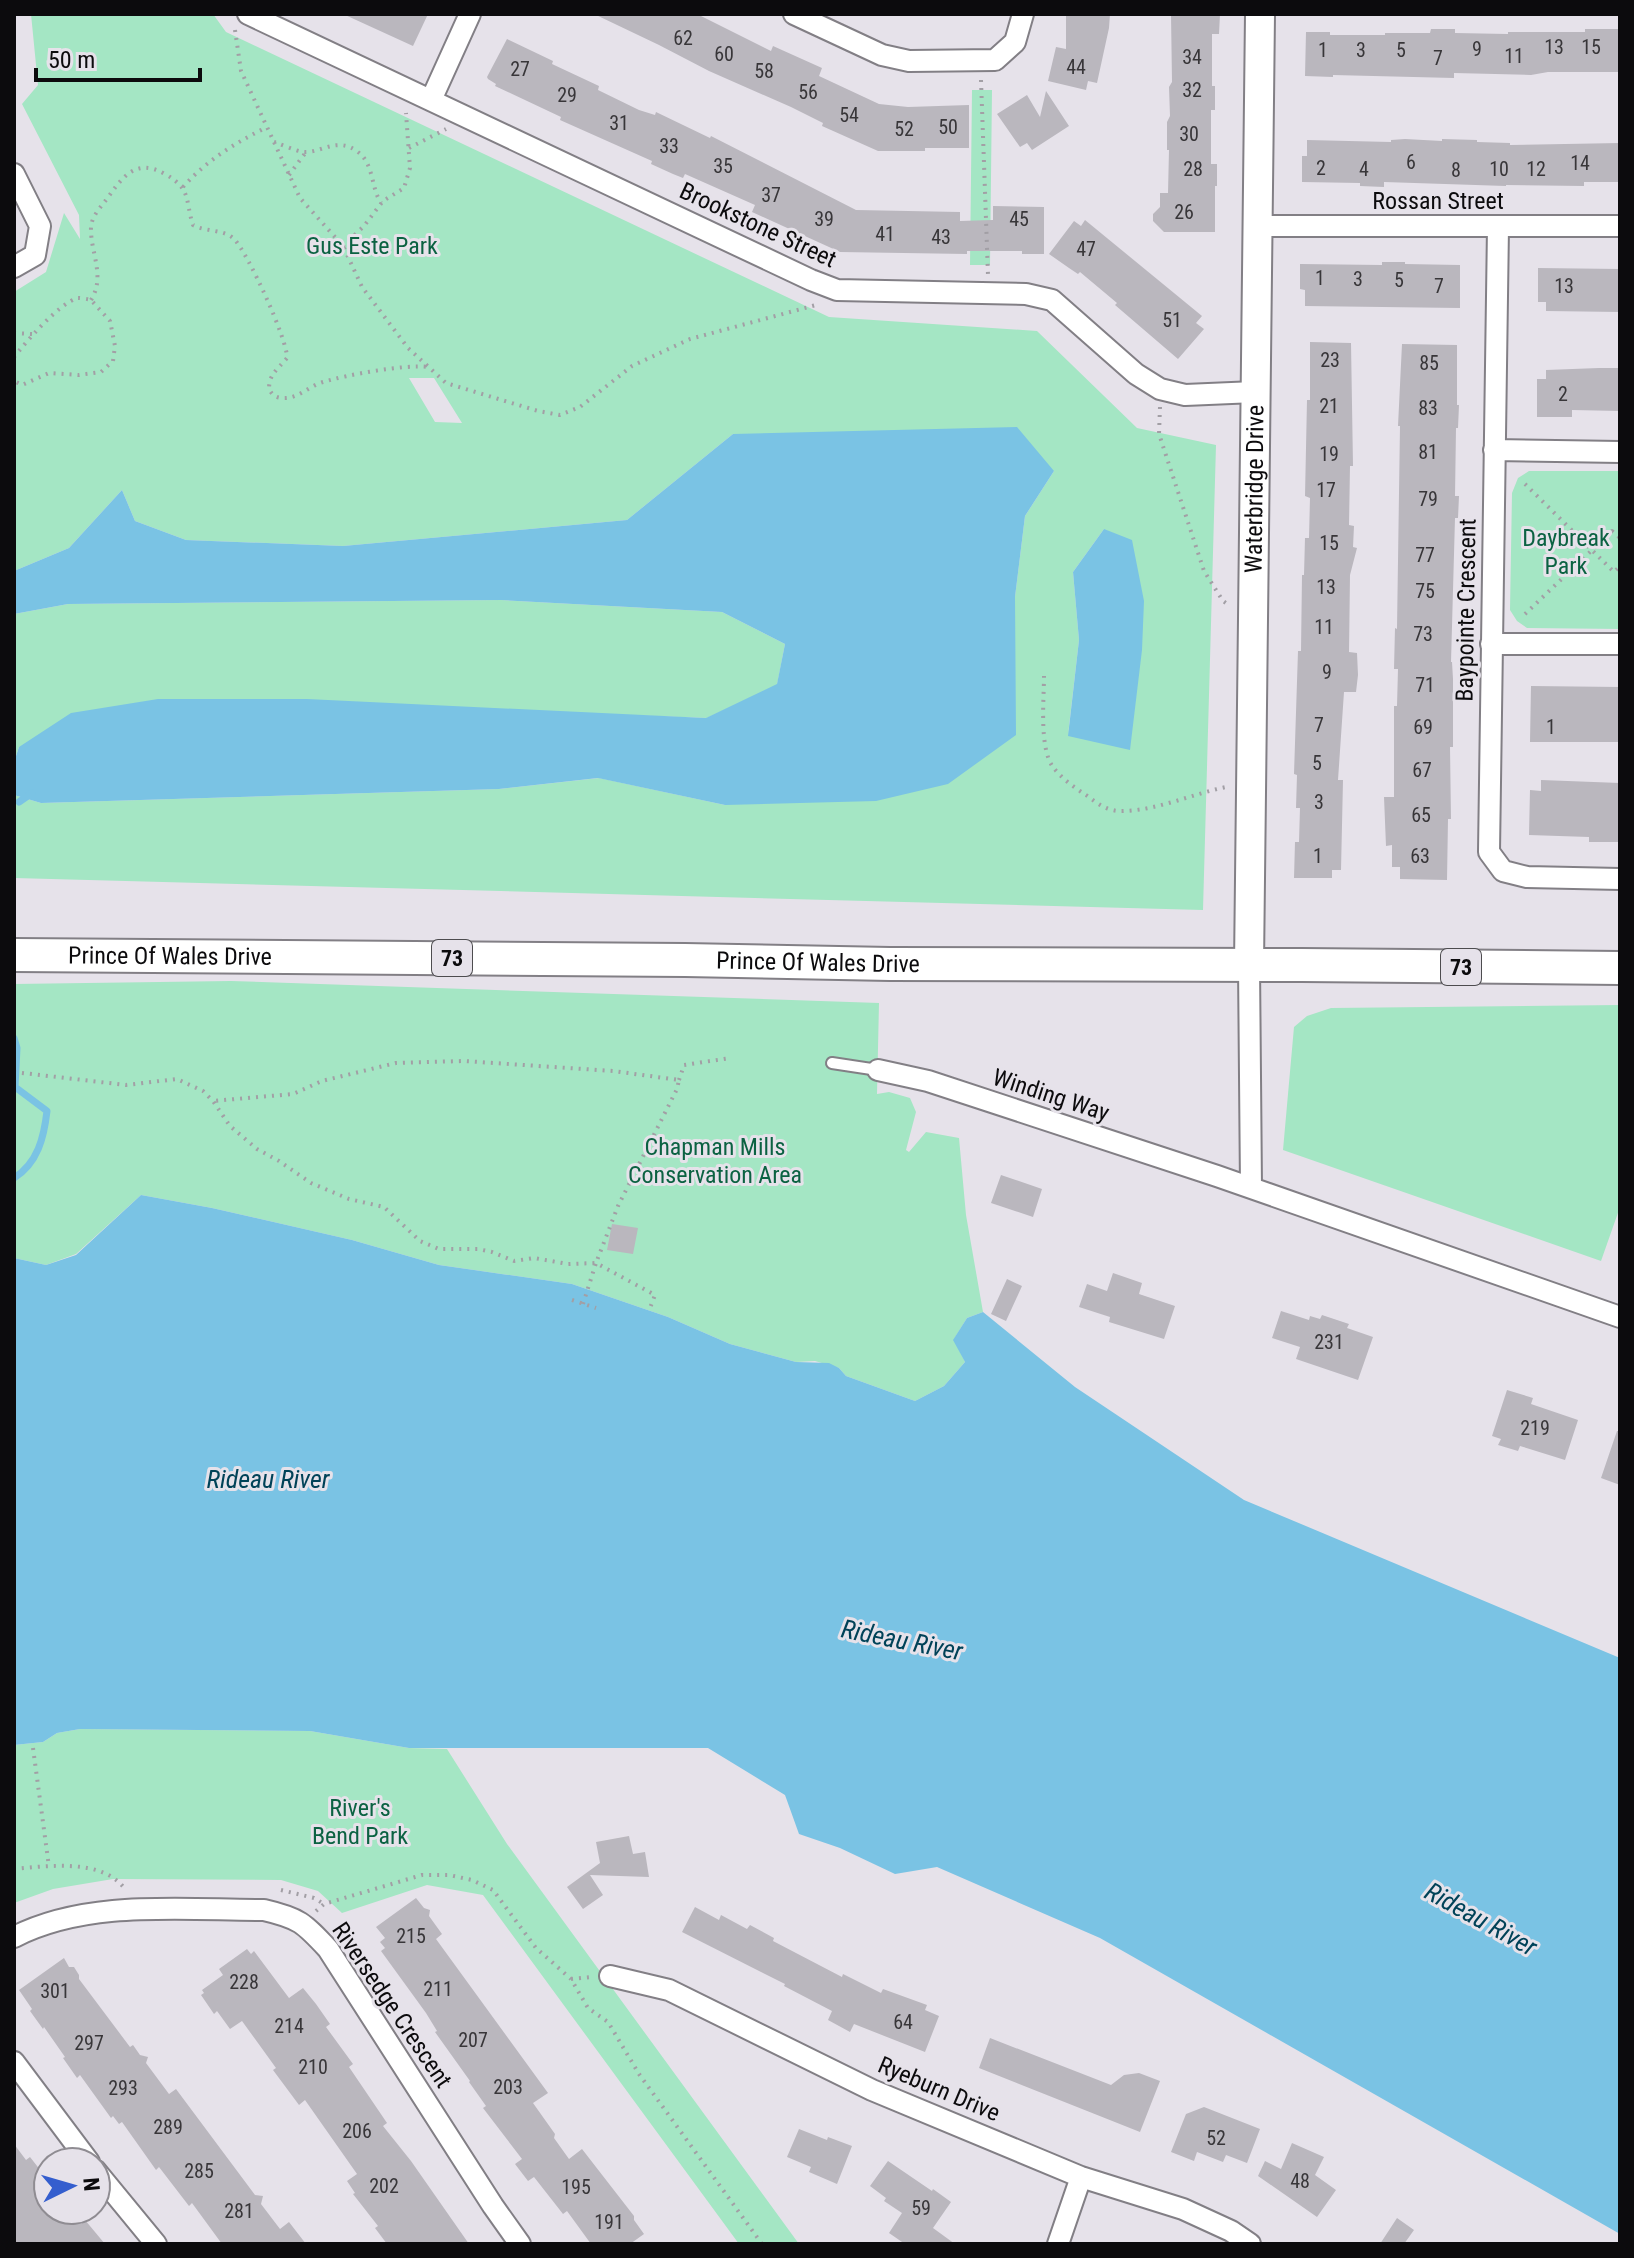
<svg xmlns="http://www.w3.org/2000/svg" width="1634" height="2258" font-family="'Roboto Condensed',sans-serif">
<rect width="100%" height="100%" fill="#e6e2ea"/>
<path fill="#a4e6c4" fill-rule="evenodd" d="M31 14H213L226 32 829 317 1037 331 1137 428 1216 445 1203 910 14 878V795L41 803 499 789 599 778 725 805 1015 597 1025 516 1054 471 733 434 627 520 343 546 186 540 135 521 122 490 69 548 14 571V292L46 272 64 213 80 239 79 215 22 104 38 85ZM409 378H434L462 423 435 422ZM1104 529 1068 735 1079 640 1073 572Z
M972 90H992L990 265H970Z
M1529 471H1620V629L1527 628 1517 621 1510 610 1512 493 1518 478Z
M501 600 722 612 785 644 777 685 707 718 599 714 19 747 14 762V614L68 604Z
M231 981 879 1003 877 1094 889 1092 910 1098 916 1112 906 1150 909 1152 926 1132 959 1138 966 1215 983 1312 967 1318 954 1339 965 1362 944 1386 915 1401 846 1376 839 1368 815 1361 796 1362 730 1344 668 1317 572 1284 439 1265 352 1240 212 1208 141 1195 76 1254 46 1265 14 1258V984Z
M1620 1005V1207L1601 1261 1283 1150 1294 1027 1307 1016 1331 1008Z
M80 1729 310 1731 409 1748 447 1749 507 1844 799 2244H739L483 1895 427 1885 342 1913 318 1891 281 1880 113 1879 53 1889 14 1903V1745L43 1742 57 1733Z"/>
<path fill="#7ac3e4" d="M1017 427 1054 471 1025 516 1015 597 1016 735 948 784 876 801 725 805 598 778 499 789 41 803 14 795V762L19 747 71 713 158 699H307L706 718 777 684 785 644 722 612 501 600 68 604 14 614V571L69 548 122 490 135 521 186 540 343 546 627 520 733 434Z
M1104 529 1132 540 1144 601 1142 650 1130 750 1068 736 1079 640 1073 572Z
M141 1195 212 1208 352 1240 439 1265 572 1284 668 1317 730 1344 796 1362 829 1363 839 1368 846 1376 915 1401 944 1386 965 1362 953 1340 967 1318 983 1312 1075 1387 1244 1500 1620 1658V2234L1100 1938 937 1867 895 1874 840 1848 799 1834 785 1795 708 1748H409L310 1731 80 1729 57 1733 43 1742 14 1745V1258L46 1265 76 1255Z"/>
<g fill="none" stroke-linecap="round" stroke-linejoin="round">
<path stroke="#7ac3e4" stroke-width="7" d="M19 802 32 793
M14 1038 17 1048 15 1087 47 1111C44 1137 38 1163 14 1178"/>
</g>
<path fill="#bab7be" d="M343 14H428L413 46Z
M594 14H697L771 51 773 46 822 68 819 76 879 104 908 107 969 105V148H925V151H878L822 126 823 123 791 107 709 71 659 45Z
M1066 14H1110L1109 28 1097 83 1088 81 1086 90 1048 81 1056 47 1066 49Z
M1171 14H1220L1219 34H1212V86H1215V110H1211V164H1217V186H1215V232H1164L1153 221V214L1160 207V193H1168L1169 150H1167V122L1170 116 1169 87 1172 82Z
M1431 29H1455V33L1508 34V32H1585V29H1620V72H1548L1531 75 1454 73V78L1333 75V77L1305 76 1306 32H1330V35H1385V33H1430Z
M507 39 553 61 552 64 599 86 598 90 639 110 655 115 656 112 710 138 711 136 856 210 960 212V221L993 220V206L1044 207V254H1022V251H967V254L840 252 752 212 755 205 685 174 683 178 673 174 651 164 652 161 560 120 561 117 495 86 496 84 488 79 487 77Z
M1046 91 1069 126 1032 150 1027 143 1020 147 997 114 1027 95 1040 117Z
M1405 139 1442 141V139L1477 140V142L1510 143V145L1620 143V182H1584V186L1506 185V186L1384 182V187L1360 186V183L1302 182V156H1307V140L1391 142V140Z
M1085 220 1202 316 1196 323 1204 329 1178 359 1115 305 1117 303 1080 272 1078 274 1069 268 1049 254 1074 221 1081 226Z
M1382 262H1405V264L1460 265V308L1305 306V290L1300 289V264L1382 265Z
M1538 268 1620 269V312L1546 311V302H1538Z
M1310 342 1351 343 1353 466H1350L1349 525 1354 526 1353 547 1357 548 1350 575 1349 652 1357 653 1358 675 1356 692H1344L1338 780H1343L1341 870H1332V878H1294L1295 842H1299L1300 808H1296L1297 775 1294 774 1298 651H1301L1302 575H1304L1305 538H1309L1310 498 1305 496 1307 400H1310Z
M1402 344 1457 345V405H1459L1458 428H1456L1455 496H1459L1458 518H1455L1451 662H1452L1453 679V747H1450L1451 819H1448L1447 880 1400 879V867H1392V845L1386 846 1384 797H1394V706H1397L1398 669H1394L1395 628 1397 629 1400 426H1398Z
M1599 368H1620V411L1572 410V417H1537V379H1546V370Z
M1531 686 1620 687V742H1530Z
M1541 780 1620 783V842H1589V837L1529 835 1530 790 1541 791Z
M1001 1175 1042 1189 1033 1217 991 1203Z
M612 1224 638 1228 633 1254 607 1250Z
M1113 1273 1142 1283 1139 1294 1175 1306 1164 1339 1109 1322 1110 1317 1079 1307 1087 1284 1107 1291Z
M1007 1279 1022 1286 1006 1321 991 1314Z
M1281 1311 1309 1320 1310 1316 1320 1319 1322 1315 1349 1324 1347 1328 1373 1337 1358 1380 1296 1359 1300 1347 1272 1338Z
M1507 1390 1533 1398 1531 1404 1578 1420 1565 1460 1520 1446 1518 1451 1498 1445 1501 1439 1492 1436Z
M1617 1431H1620V1485L1601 1478Z
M629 1836 633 1854 645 1852 649 1877 590 1875 603 1895 583 1909 567 1887 600 1863 596 1842Z
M416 1898 424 1908 430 1910 429 1916 442 1934 436 1939 548 2093 533 2103 555 2134 554 2138 569 2159 582 2149 634 2216V2220L644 2234 630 2244H591L567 2211 563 2214 534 2177 528 2181 515 2164 522 2159 483 2108 486 2106 469 2082 470 2081 435 2032 437 2031 426 2013 381 1951 385 1948 380 1942 385 1938 376 1927Z
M695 1907 719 1920 721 1915 747 1929 750 1925 774 1938 773 1941 842 1977 843 1974 881 1993 883 1989 927 2005 925 2010 939 2016 925 2052 854 2024 850 2032 828 2020 832 2011 784 1986 785 1984 682 1932Z
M247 1949 251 1954 254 1951 289 1998 303 1988 316 2004 330 2024 326 2027 353 2064 349 2067 387 2123 383 2126 411 2161 469 2244H387L375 2228 378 2226 353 2194 355 2193 347 2181 357 2174 305 2100 299 2105 273 2070 276 2068 242 2021 230 2029 217 2011 214 2014 201 1995 204 1993 202 1990 223 1975 219 1969Z
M64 1958 69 1967H74L79 1975V1979L130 2047 133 2045 140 2055 148 2057 146 2063 169 2094 176 2089 255 2195 263 2196 261 2204 280 2229 289 2222 306 2244H222L192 2203 189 2206 159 2167 156 2170 122 2122 119 2124 113 2116 111 2118 80 2075 77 2078 63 2058 65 2057 44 2027 43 2029 30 2011 32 2009 19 1990Z
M990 2038 1111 2085 1124 2075 1139 2073 1160 2081 1140 2132 979 2068Z
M1204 2107 1260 2129 1247 2163 1226 2155 1223 2162 1197 2152 1194 2161 1171 2152 1186 2114Z
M799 2129 827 2140 828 2137 852 2146 837 2184 809 2172 811 2167 787 2157Z
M1292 2143 1324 2157 1315 2175 1336 2190 1317 2217 1258 2176 1265 2161 1281 2169Z
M14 2144 26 2160 30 2157 48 2180V2210H70L81 2224 85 2220 105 2244H14Z
M888 2161 932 2191 933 2189 951 2202 933 2228 955 2244H905L889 2233 902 2213 884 2201 886 2198 870 2186Z
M1397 2218 1414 2230 1404 2244H1380Z"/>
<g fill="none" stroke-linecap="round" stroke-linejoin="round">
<g stroke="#827f85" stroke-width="14">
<path id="lane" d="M832 1063 878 1070"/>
</g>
<g stroke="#827f85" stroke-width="24">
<path id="street" d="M248 14 811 280 837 290 1026 294 1052 300 1136 374 1160 389 1185 395 1255 392
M794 14 882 55 909 61 995 60 1015 42 1023 14
M431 100 470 14
M14 174 40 226 35 255 14 267
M1256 226H1620
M1498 227 1489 852 1503 871 1527 877 1620 879
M1494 450 1620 452
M1491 644H1620
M1249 965 1251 1187
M878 1070 928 1081 1217 1176 1620 1317
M14 1937C88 1899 183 1910 264 1910 299 1918 304 1923 328 1949L493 2206 520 2244
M610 1976 669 1990 872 2090 1081 2177 1183 2209 1231 2231 1250 2244
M14 2062 89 2162
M96 2171 156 2244
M1058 2244 1081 2177"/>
</g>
<g stroke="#827f85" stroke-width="32">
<g id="secondary">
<path id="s1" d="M1249 965 1260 14"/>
</g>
</g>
<g stroke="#827f85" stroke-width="36">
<g id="primary">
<path id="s2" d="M14 955 685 960 890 964 1302 965 1620 968"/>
</g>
</g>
<path stroke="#a29fa5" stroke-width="4" stroke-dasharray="2 6" stroke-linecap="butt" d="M235 30 241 71 300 198 343 246 362 287 408 348 446 383 538 411 560 415 580 407 632 366 690 339 816 305
M981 80 988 275
M274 142C283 145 295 151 304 152 321 153 338 136 358 152 374 164 371 188 381 203
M409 148 446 129
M289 175 306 152
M183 187C207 160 235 143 267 127
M343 246 364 226 383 201 404 188 410 168 406 113
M91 300C106 276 90 252 91 227 92 216 100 208 106 200 122 178 135 157 165 174 192 189 185 201 193 225 205 232 224 229 234 239 248 253 288 341 287 358 278 369 269 374 269 389 272 395 276 398 283 398 298 399 309 386 323 382 346 375 405 364 428 367
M14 333 32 334
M14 357C26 342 59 303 78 298 80 298 89 299 91 300L110 321 115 346 113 361 101 372 79 375 49 373 22 385 14 381
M1160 407 1159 434 1204 571 1223 601 1230 606
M1525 484 1614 572 1620 566
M1525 614 1612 531 1620 538
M1044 676C1044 700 1039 748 1053 767 1061 778 1075 788 1086 795 1098 804 1108 812 1124 811 1158 810 1192 794 1226 787
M14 1072 126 1085 177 1079 203 1091 213 1101 230 1126 257 1149 279 1161 311 1183 349 1199 384 1207 420 1241 439 1249H478L492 1252 514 1261 534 1258 568 1264 596 1263 618 1206 677 1089 679 1080 613 1071 464 1061 396 1063 322 1081 293 1094 213 1101
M679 1080 684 1065 730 1058
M572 1300 596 1308
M583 1304 596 1263 655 1295 650 1308
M33 1748 49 1867
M14 1869C48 1866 102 1858 125 1889
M281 1890 314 1898 324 1904
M316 1911 324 1904 422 1875H449L472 1880 493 1890 536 1948 571 1979 588 2008 608 2022 639 2074 762 2244
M571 1979 592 1977"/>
<use href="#lane" stroke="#fff" stroke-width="10"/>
<use href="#street" stroke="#fff" stroke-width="20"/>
<use href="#secondary" stroke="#fff" stroke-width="28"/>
<use href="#primary" stroke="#fff" stroke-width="32"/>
</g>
<g text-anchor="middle" stroke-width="6" stroke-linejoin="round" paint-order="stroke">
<g font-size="20" fill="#383639">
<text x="683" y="45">62</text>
<text x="1554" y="54">13</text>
<text x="1591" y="54">15</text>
<text x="1477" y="56">9</text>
<text x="1323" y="57">1</text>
<text x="1361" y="57">3</text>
<text x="1401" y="57">5</text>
<text x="724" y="61">60</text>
<text x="1514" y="63">11</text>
<text x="1192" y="64">34</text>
<text x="1438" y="65">7</text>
<text x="1076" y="74">44</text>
<text x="520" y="76">27</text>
<text x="764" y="78">58</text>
<text x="1192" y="97">32</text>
<text x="808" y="99">56</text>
<text x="567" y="102">29</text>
<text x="849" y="122">54</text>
<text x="619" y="130">31</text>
<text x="948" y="134">50</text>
<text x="904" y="136">52</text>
<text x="1189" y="141">30</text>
<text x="669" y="153">33</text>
<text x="1411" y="169">6</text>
<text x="1580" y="170">14</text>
<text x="723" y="173">35</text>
<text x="1321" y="175">2</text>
<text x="1193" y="176">28</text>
<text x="1364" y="176">4</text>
<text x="1499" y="176">10</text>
<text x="1536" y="176">12</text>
<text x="1456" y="177">8</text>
<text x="771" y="202">37</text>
<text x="1184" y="219">26</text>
<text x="824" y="226">39</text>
<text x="1019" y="226">45</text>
<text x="885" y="241">41</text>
<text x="941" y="244">43</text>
<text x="1086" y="256">47</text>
<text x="1320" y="285">1</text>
<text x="1358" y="286">3</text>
<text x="1399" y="287">5</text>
<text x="1439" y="293">7</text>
<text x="1564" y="293">13</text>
<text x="1172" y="327">51</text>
<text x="1330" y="367">23</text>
<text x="1429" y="370">85</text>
<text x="1563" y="401">2</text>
<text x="1329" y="413">21</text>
<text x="1428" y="415">83</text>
<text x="1428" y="459">81</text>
<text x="1329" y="461">19</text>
<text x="1326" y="497">17</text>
<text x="1428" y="506">79</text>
<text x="1329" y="550">15</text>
<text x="1425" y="562">77</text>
<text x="1326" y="594">13</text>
<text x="1425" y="598">75</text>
<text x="1324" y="634">11</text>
<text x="1423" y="641">73</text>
<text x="1327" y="679">9</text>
<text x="1425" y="692">71</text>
<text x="1319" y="732">7</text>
<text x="1423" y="734">69</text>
<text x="1551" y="734">1</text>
<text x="1317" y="770">5</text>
<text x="1422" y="777">67</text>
<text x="1319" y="809">3</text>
<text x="1421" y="822">65</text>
<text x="1318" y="863">1</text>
<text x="1420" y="863">63</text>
<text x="1329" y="1349">231</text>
<text x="1535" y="1435">219</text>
<text x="411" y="1943">215</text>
<text x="244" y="1989">228</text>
<text x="438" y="1996">211</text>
<text x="55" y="1998">301</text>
<text x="903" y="2029">64</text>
<text x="289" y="2033">214</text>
<text x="473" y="2047">207</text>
<text x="89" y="2050">297</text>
<text x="313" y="2074">210</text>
<text x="508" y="2094">203</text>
<text x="123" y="2095">293</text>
<text x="168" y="2134">289</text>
<text x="357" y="2138">206</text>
<text x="1216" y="2145">52</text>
<text x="199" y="2178">285</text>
<text x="1300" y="2188">48</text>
<text x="384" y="2193">202</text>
<text x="576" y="2194">195</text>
<text x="921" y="2215">59</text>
<text x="239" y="2218">281</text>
<text x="609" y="2229">191</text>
</g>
<g fill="#e6e2ea" stroke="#4d4c4f" stroke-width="2">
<rect x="432" y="940" width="40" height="36" rx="6"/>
<rect x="1441" y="949" width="40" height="36" rx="6"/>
</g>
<g font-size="22" font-weight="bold" fill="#0c0b0d">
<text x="452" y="966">73</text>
<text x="1461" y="975">73</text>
</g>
<g font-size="24" fill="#0c0b0d" stroke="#e6e2ea">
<text x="1438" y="209">Rossan Street</text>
<text transform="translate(758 225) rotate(25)" y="8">Brookstone Street</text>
<text dy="8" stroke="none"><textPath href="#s1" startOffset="476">Waterbridge Drive</textPath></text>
<text transform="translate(1466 610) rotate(-89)" y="8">Baypointe Crescent</text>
<text dy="8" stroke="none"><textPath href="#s2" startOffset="156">Prince Of Wales Drive</textPath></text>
<text dy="8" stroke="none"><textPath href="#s2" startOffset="804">Prince Of Wales Drive</textPath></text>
<text transform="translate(1051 1095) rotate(18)" y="8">Winding Way</text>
<text transform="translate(392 2005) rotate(56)" y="8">Riversedge Crescent</text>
<text transform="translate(939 2089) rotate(23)" y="8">Ryeburn Drive</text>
</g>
<g font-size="24" fill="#0b6242" stroke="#e6e2ea">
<text x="372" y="254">Gus Este Park</text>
<text x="1566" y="546">Daybreak<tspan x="1566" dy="28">Park</tspan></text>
<text x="715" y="1155">Chapman Mills<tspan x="715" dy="28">Conservation Area</tspan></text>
<text x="360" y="1816">River's<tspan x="360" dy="28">Bend Park</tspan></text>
</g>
<g font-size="26" font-style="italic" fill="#004258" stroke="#e6e2ea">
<text x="268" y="1488">Rideau River</text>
<text transform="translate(902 1640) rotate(11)" y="9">Rideau River</text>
<text transform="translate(1481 1919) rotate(29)" y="9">Rideau River</text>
</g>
</g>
<rect width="1634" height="2258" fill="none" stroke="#0c0b0d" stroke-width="32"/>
<g transform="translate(72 2186) rotate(85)"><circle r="38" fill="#e6e2ea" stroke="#8f8c92" stroke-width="2"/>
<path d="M0-6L14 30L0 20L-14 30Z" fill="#345ece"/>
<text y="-12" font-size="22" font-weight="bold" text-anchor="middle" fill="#0c0b0d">N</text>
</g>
<path d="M36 68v12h164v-12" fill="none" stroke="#0c0b0d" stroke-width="4"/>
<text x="48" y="68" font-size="24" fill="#0c0b0d" stroke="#e6e2ea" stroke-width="6" paint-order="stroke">50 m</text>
</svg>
